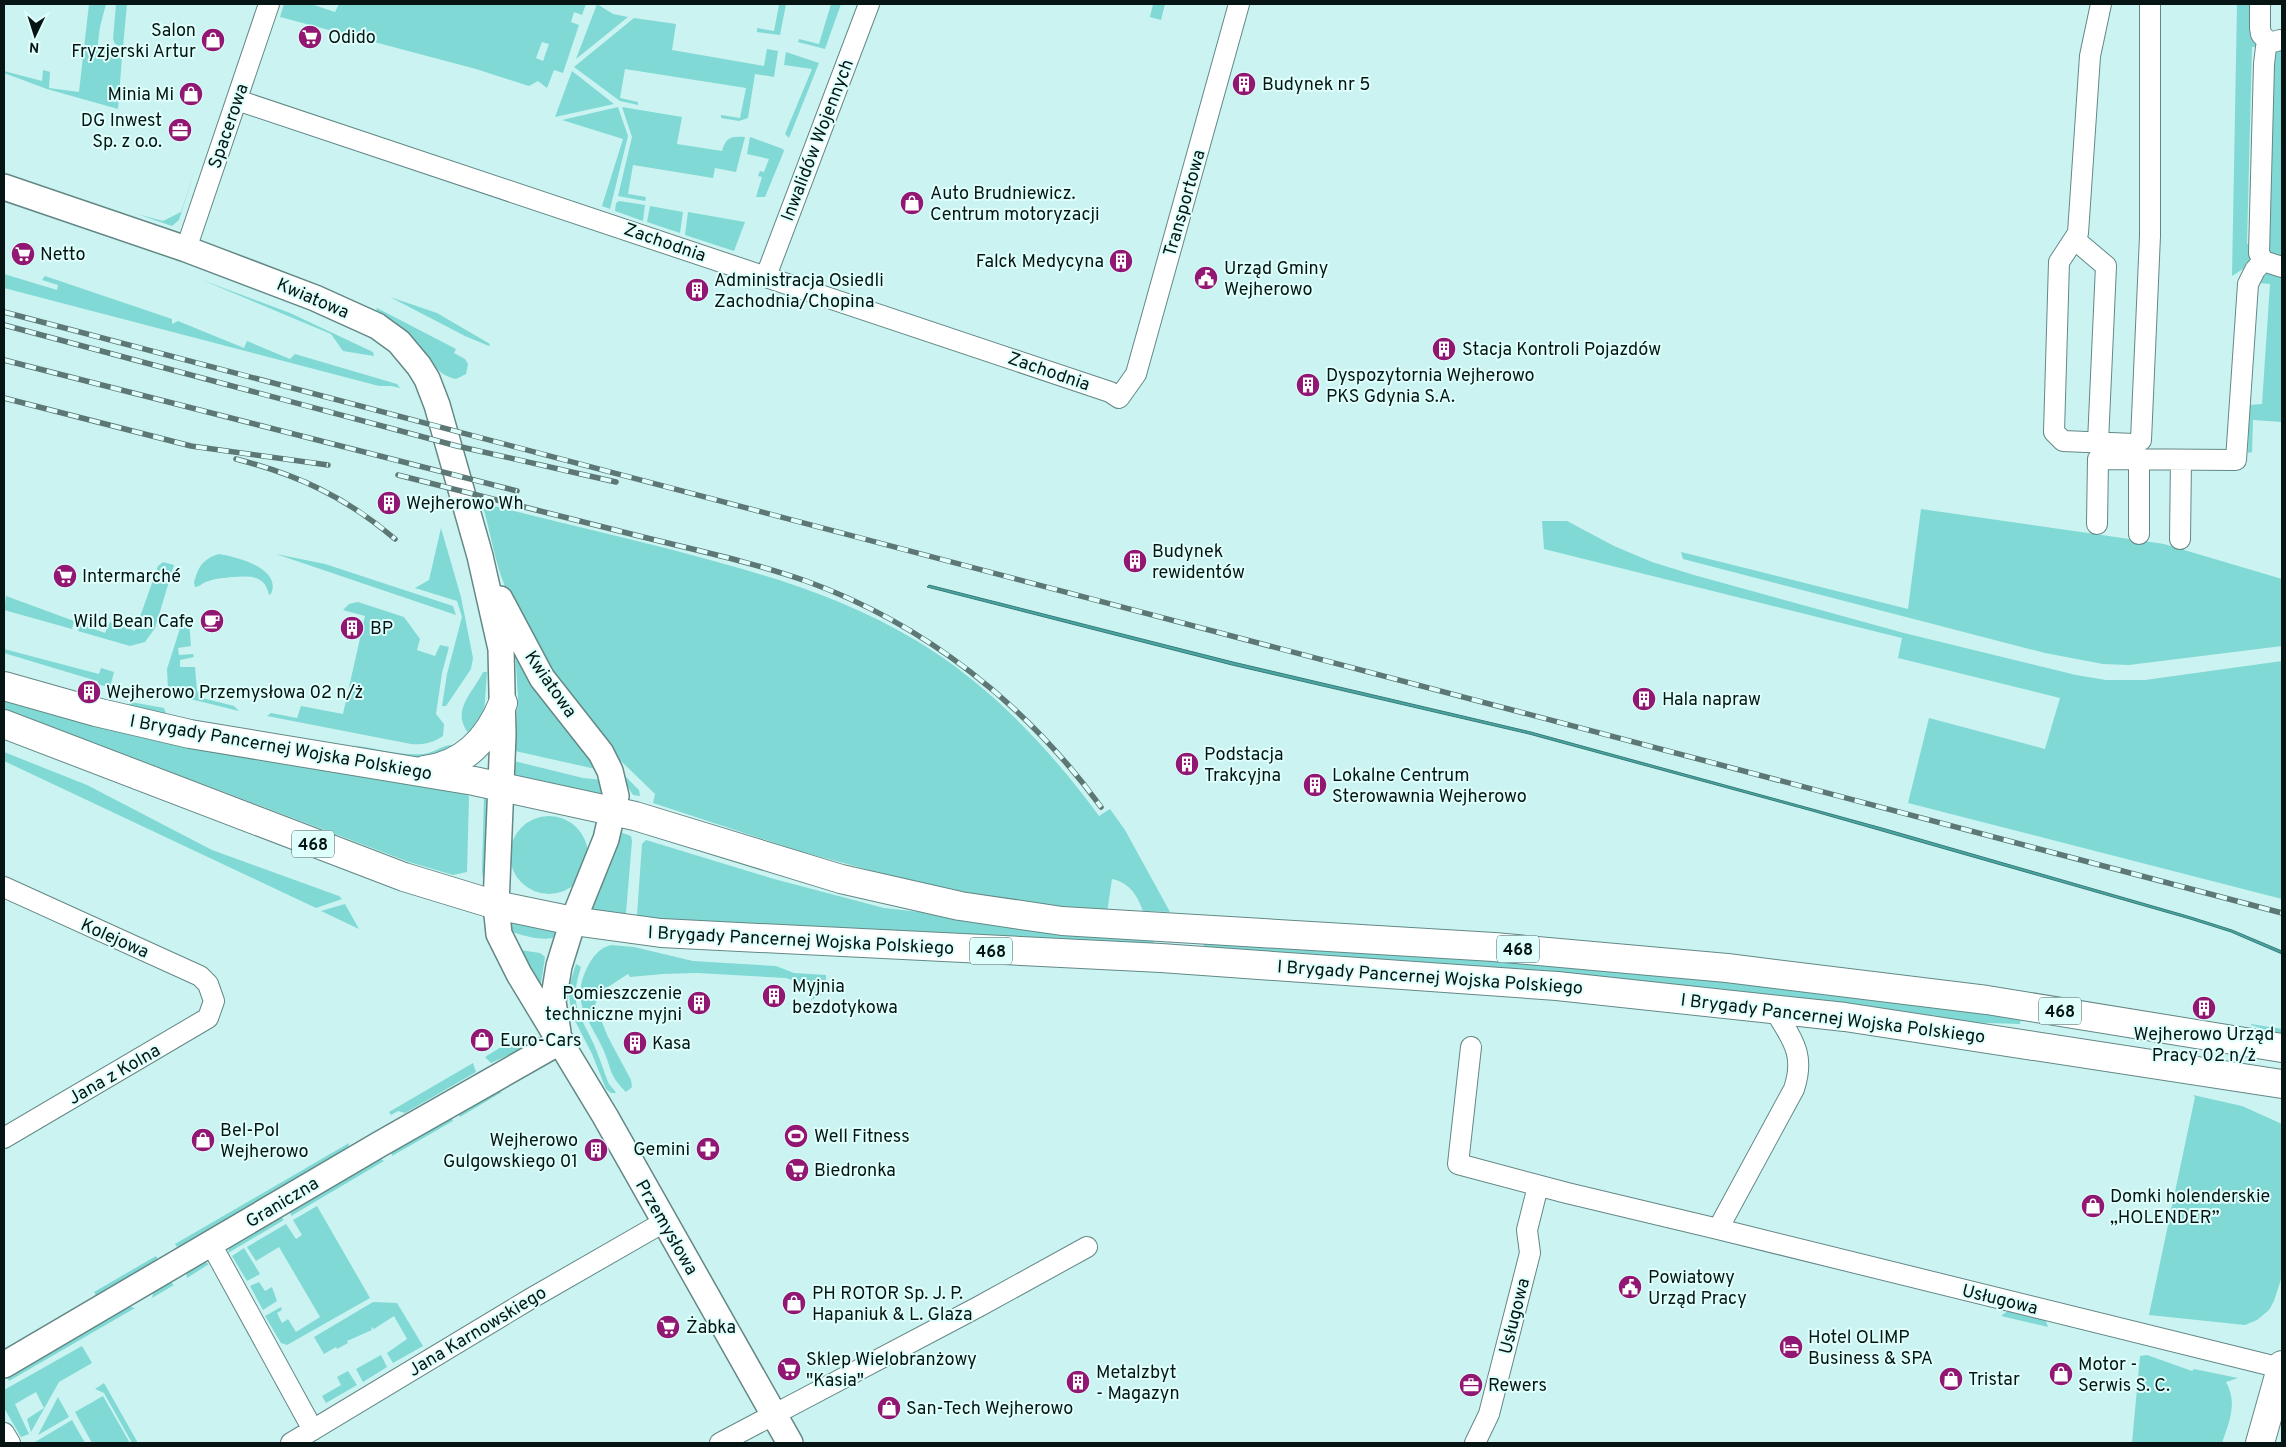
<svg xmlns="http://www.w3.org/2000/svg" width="2286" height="1447" font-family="Overpass,sans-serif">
<rect width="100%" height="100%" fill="#cbf3f1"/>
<path fill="#80d9d4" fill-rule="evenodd" d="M89 4H106L100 27 97 50 122 57 118 109 47 89 4 73V71L42 81 43 70 50 72 49 88 79 92Z
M116 4H127L123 47 115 44 113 39Z
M284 4H311L335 12 339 4H586L582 15 574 12 571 22 579 25 563 73 554 70 547 88 538 81 529 86 476 69 280 17ZM542 42 549 44 543 61 536 58Z
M597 4 613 14 628 17 576 59Z
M773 4H786L780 35 757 32V28L774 31 779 5Z
M831 4H841L825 49 798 42 799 39 819 44Z
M1153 4H1165L1161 20 1150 17Z
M2237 4H2252L2257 47H2252L2247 244 2256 243C2255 263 2248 266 2232 276Z
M634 18 676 24 672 50 764 66 767 49 778 51 774 77 755 74 748 118 739 121 721 118V115L740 118 746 88 625 69 620 98 638 102V105L620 101 574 67Z
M2282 49 2281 245 2282 257 2274 256 2268 252 2273 52Z
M786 52 819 63 789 138 785 134 812 69 784 65Z
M572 71 614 104 555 117Z
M618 107 628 136 610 209 602 206 623 139 562 120Z
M622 107 682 117 677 144 722 151C726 137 731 136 745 137L736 172 715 168 713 178 633 165 628 194 646 197 645 201 618 196 632 137Z
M750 137 783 149 784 151 765 197H756L762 177 758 176 760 171 764 172 769 159 747 154Z
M195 169 179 220 172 226 137 214 163 221 181 212Z
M619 201 645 205 643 221 615 211 616 203Z
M650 206 683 212 680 233 647 222Z
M688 212 745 222 734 251 685 235Z
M2265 272H2282V422L2253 420 2252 452 2248 453 2249 405 2262 404 2270 284 2259 283Z
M4 274 57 290 58 285 42 280 45 276 172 319V324L178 321 244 348 247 341 290 359 295 354 397 384 400 388 391 386H379L4 288Z
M202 280 290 313 373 352 374 356 343 351 331 334Z
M390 297 437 313 490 344 489 346 465 336Z
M377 308 456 349 454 353 465 359 468 364 466 374 456 379C433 374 431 357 417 342 405 329 391 318 376 310Z
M482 503C546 519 610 534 673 550 760 573 840 595 917 641 989 684 1050 749 1099 816L1110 809 1125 830 1170 912 1143 911C1137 895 1130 883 1112 879L1107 913 1035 905 951 892 799 851 653 803 655 794 621 761H615C573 706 528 651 504 584 494 558 490 530 482 503Z
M1921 509 2164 544 2282 579V646L2129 665 2103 664 2045 653 1683 559 1681 552 1908 609Z
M1542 521H1567L1614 546 1652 562 1694 575 1904 633 2076 675 2106 680H2145L2282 661V899L1908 803 1929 718 2045 749 2060 698 1898 658 1902 638 1544 549Z
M441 528 461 597 473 658 471 669 446 706H442L447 674 462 617 457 601 415 588 429 580Z
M219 554C238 557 282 569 271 594L269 595C265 574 249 576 232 577 225 578 216 578 209 581 203 582 200 587 195 587L194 583C198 568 202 559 219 554Z
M276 554 325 564 453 606 456 615Z
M163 562 174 565 155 628 145 642 130 646 78 631 80 624 105 633 110 622 135 631 158 566Z
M6 596 74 621 72 629 4 610Z
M358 602 404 617 420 639 417 650 435 656 440 645 449 647 442 673 436 714 444 724 443 736C433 743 423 745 411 744L267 716 271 713 297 718 301 706 343 714 365 616 343 610 349 604Z
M185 619 189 621 191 646 178 648 179 655 193 654 194 657 180 660V667H195L197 691 202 698 234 706 239 711 178 696 174 690 168 689 167 669 182 622Z
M4 649 99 674 101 668 114 672 110 687 100 685 97 681 4 653Z
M515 649 600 770 515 751 518 697Z
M483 672H487L484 714 469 734C450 710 473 693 483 672Z
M4 697 466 791 469 797 467 872 453 875 409 862 203 784 4 715Z
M131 702 164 708 167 716 127 706Z
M352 745C375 748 400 756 423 754 434 753 444 744 453 745L457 750 414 761Z
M4 752 87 785 212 850 339 896 342 899 316 908 4 761Z
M514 761 583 778 603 780 605 796 514 775Z
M620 774 624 775 639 790 640 796 633 795Z
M484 795 493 796 489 880 483 878 482 871Z
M510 855a39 39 0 1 1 78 0a39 39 0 1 1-78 0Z
M620 832 631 836 632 841 626 913 623 919 587 914Z
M646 840 774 879 884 908 1152 938 1156 948 640 921 637 915 642 844Z
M345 904 359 929 321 911Z
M506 917 557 928 553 938C540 941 521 935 509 931Z
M1202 941 1630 970 2021 1016 2020 1024 1955 1022 1206 951Z
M611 945 634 947 693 961 776 966 794 973 826 975V987L821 995 809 1001 813 998 814 990 810 987 786 978 697 973 663 974 630 977 628 974 608 987 609 991 598 998 595 1005 608 1037 631 1080 632 1087 626 1092C608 1074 612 1069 603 1049 588 1017 569 1001 589 964 595 954 600 948 611 945Z
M520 950 540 953 545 957 540 990Z
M576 964 581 967C567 1010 583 1016 597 1052 601 1062 604 1072 608 1082 610 1086 615 1090 616 1093H611L606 1089 592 1054 572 1015 568 990Z
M2251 1024 2282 1029V1035L2251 1025Z
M524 1033V1048L491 1063 485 1057Z
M473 1063 476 1072 405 1113 398 1111 391 1115 389 1112Z
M494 1089 502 1092 460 1117 458 1113Z
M2193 1095 2242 1106 2282 1124V1276L2274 1301 2269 1310 2257 1320 2245 1325 2149 1315 2195 1097Z
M451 1117 453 1121 392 1156 391 1148Z
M349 1143 348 1150 180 1252 175 1244Z
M377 1157 384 1161 291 1216 290 1209Z
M317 1206 370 1298 287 1345 281 1343 265 1316 281 1307 282 1310 277 1313 282 1323 288 1319 296 1332 320 1317 279 1247 256 1261 247 1247 286 1224 296 1239 302 1235 293 1220Z
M279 1215 284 1220 228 1253 230 1245Z
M244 1248 260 1274 247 1281 232 1256Z
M156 1256 160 1264 97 1297 94 1292Z
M205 1262 209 1264 187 1278 186 1272 199 1263Z
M168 1280 174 1285 152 1298 154 1289Z
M259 1282 265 1291 272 1287 277 1301 263 1310 250 1286Z
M373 1302 397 1303 423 1346 393 1363 387 1353 407 1339 394 1316 374 1329 371 1327 372 1330 347 1341 348 1343 337 1349 336 1347 324 1354 314 1337Z
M127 1306 135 1308 9 1381 6 1375Z
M2009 1310 2045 1319 2048 1327 2001 1316Z
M82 1346 92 1363 59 1382 31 1432 27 1419 44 1408 36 1392 15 1404 29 1434 21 1437 4 1408V1390Z
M381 1355 387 1367 363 1382 356 1369Z
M2147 1355 2192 1371 2194 1369 2238 1378 2226 1382C2238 1403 2229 1422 2222 1443H2132L2140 1356Z
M348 1371 357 1385 326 1403 322 1396 341 1385 337 1377Z
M104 1383 138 1443H132L104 1393 95 1389Z
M103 1396 130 1443H92L75 1412Z
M58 1397 69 1417 38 1435Z
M72 1420 85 1443H35V1442Z"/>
<path fill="#4aa7a3" stroke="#367b78" d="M929 585 1233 662 1531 732 1882 828 2191 917 2232 930 2282 951V954L2231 932 2190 919 1812 811 1529 734 1232 665 927 587Z"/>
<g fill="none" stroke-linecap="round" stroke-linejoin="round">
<g stroke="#638886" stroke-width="22">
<path id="minor" d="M2101 4 2090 56 2078 233 2059 262 2054 432 2063 441 2134 444 2141 440 2150 236V4
M2260 4V28L2261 34 2269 43 2280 40
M2269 43 2266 47 2264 64 2259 253 2263 261 2282 267
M237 100 1110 392 1119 398 1136 374 1239 4
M2074 239 2106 266 2098 442
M186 249 269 4
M766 276 869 4
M2097 524 2098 459 2236 460 2248 284 2255 270 2263 261
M2139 534V460
M2180 539 2181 460
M4 887 200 976 208 984 214 1001 208 1018 4 1138
M1774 1009C1791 1038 1806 1053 1794 1089L1718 1229 2281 1368
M1471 1047 1458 1164 1567 1193 1718 1229
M211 1244 313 1430
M4 1433 10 1443
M291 1443 530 1299 664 1222
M720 1443 978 1307 1087 1247
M1475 1443 1489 1414 1530 1253 1527 1230 1538 1186"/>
</g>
<g stroke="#638886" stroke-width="28">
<path id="tertiary" d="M4 187 186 249 315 298 377 326 399 342 419 366 427 379 437 405 480 556 501 649 503 735 496 905 499 934 519 974 605 1116 790 1443
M500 599 542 678 601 753 610 771 616 796 606 839 573 921 559 966 553 1002 558 1032
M4 1365 380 1144 561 1041"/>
</g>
<g stroke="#638886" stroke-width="30">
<path id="secondary" d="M2260 1443 2282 1365"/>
</g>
<g stroke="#638886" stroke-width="30">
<path id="primary" d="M4 686 96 712 190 734 474 781 635 816 841 879 960 906 1062 921 1494 947 1727 968 1987 1000 2282 1048
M4 724 404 877 496 905 573 921 661 933 1161 958 1557 986 1845 1017 2282 1084
M425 770C464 765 489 738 503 703"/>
</g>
<use href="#minor" stroke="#fff" stroke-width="20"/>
<use href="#tertiary" stroke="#fff" stroke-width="25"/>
<use href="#secondary" stroke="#fff" stroke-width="28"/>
<use href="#primary" stroke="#fff" stroke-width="28"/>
<g stroke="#5d7775" stroke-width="5.5">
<path id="rail" d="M4 312 2282 913
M4 325 457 446 616 482
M4 360 517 491
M4 398 191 446 328 465
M236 459C298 475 346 497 395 539
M398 475C478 495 559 516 639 536 695 550 752 562 806 581 925 624 1027 705 1101 807"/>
</g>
<use href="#rail" stroke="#defffc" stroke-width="4" stroke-dasharray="11" stroke-linecap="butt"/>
</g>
<defs>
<g id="supermarket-disc" transform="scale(1.25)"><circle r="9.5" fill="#921773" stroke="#defffc"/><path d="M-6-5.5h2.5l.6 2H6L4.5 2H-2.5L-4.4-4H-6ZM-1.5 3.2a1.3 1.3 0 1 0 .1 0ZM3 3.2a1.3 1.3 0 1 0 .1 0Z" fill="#fff"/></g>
<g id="shop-disc" transform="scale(1.25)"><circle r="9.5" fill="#921773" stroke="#defffc"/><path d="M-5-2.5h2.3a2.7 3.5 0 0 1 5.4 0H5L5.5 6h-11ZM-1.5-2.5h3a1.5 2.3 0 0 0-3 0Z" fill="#fff"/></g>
<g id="building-disc" transform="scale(1.25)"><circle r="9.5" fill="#921773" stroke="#defffc"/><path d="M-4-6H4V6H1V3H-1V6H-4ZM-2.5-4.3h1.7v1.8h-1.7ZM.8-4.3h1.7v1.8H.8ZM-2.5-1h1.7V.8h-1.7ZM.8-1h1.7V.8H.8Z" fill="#fff"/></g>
<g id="office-disc" transform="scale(1.25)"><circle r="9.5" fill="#921773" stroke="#defffc"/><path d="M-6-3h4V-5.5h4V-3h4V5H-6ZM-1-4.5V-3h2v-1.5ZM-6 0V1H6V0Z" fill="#fff"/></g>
<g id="civic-disc" transform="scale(1.25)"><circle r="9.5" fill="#921773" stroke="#defffc"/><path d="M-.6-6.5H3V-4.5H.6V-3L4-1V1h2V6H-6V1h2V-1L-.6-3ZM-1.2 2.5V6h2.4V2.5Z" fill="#fff"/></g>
<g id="cafe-disc" transform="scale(1.25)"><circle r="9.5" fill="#921773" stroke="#defffc"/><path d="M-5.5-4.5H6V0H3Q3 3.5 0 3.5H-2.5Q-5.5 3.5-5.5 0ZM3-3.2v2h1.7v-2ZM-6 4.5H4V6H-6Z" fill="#fff"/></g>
<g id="stadium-disc" transform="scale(1.25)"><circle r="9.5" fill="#921773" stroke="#defffc"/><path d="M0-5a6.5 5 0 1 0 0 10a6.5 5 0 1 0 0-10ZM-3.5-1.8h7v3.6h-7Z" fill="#fff"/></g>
<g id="pharmacy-disc" transform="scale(1.25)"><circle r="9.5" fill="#921773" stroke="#defffc"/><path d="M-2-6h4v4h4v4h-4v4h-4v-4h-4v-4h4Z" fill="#fff"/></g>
<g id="hotel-disc" transform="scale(1.25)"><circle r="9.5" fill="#921773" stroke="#defffc"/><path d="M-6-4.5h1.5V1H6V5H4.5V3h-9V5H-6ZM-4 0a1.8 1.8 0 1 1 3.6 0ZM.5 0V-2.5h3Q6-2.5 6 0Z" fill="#fff"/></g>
</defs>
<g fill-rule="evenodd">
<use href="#supermarket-disc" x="310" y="37"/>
<use href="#shop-disc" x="213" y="40"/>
<use href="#building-disc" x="1244" y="84"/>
<use href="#shop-disc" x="191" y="94"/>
<use href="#office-disc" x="180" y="130"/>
<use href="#shop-disc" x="912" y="203"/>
<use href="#supermarket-disc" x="23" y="254"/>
<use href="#building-disc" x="1121" y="261"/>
<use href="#civic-disc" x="1206" y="278"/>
<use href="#building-disc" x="697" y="290"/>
<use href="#building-disc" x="1444" y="349"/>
<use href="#building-disc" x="1308" y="385"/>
<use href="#building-disc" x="389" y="503"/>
<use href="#building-disc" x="1135" y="561"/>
<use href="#supermarket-disc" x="65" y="576"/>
<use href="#cafe-disc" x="212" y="621"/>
<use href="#building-disc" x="352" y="628"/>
<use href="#building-disc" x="89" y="692"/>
<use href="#building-disc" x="1644" y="699"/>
<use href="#building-disc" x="1187" y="764"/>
<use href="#building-disc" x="1315" y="785"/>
<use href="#building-disc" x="774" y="996"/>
<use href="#building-disc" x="699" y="1003"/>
<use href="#building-disc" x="2204" y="1008"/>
<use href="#shop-disc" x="482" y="1040"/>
<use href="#building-disc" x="635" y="1043"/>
<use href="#stadium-disc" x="796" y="1136"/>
<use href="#shop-disc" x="203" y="1140"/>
<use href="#pharmacy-disc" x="708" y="1149"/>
<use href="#building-disc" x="596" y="1150"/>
<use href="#supermarket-disc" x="797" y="1170"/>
<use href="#shop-disc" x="2093" y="1206"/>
<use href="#civic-disc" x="1630" y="1287"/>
<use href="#shop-disc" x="794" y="1303"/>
<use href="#supermarket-disc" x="668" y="1327"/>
<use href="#hotel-disc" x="1791" y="1347"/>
<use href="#supermarket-disc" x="789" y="1369"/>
<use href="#shop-disc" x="2061" y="1374"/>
<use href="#shop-disc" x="1951" y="1379"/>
<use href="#building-disc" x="1078" y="1382"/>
<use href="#office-disc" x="1471" y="1385"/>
<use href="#shop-disc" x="889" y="1408"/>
</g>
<g text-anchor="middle" stroke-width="4" stroke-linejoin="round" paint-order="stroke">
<g fill="#defffc" stroke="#475b5a" stroke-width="1">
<rect x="292" y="830.5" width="42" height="27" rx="4"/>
<rect x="1497" y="935.5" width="42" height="27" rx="4"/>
<rect x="970" y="937.5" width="42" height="27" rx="4"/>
<rect x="2039" y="997.5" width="42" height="27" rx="4"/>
</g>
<g font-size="16" font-weight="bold" fill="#061514">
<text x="313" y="850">468</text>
<text x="1518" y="955">468</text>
<text x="991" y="957">468</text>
<text x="2060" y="1017">468</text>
</g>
<g font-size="18" fill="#061514" stroke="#defffc" text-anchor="start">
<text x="196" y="36" text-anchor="end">Salon<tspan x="196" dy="21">Fryzjerski Artur</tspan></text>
<text x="328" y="43">Odido</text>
<text x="1262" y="90">Budynek nr 5</text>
<text x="174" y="100" text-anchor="end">Minia Mi</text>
<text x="162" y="126" text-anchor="end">DG Inwest<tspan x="162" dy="21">Sp. z o.o.</tspan></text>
<text x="930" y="199">Auto Brudniewicz.<tspan x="930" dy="21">Centrum motoryzacji</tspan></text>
<text x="40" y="260">Netto</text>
<text x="1104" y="267" text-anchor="end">Falck Medycyna</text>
<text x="1224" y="274">Urząd Gminy<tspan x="1224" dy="21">Wejherowo</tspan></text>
<text x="714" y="286">Administracja Osiedli<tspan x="714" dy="21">Zachodnia/Chopina</tspan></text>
<text x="1462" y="355">Stacja Kontroli Pojazdów</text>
<text x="1326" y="381">Dyspozytornia Wejherowo<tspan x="1326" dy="21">PKS Gdynia S.A.</tspan></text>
<text x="406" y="509">Wejherowo Wh</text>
<text x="1152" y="557">Budynek<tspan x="1152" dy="21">rewidentów</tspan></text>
<text x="82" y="582">Intermarché</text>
<text x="194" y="627" text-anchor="end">Wild Bean Cafe</text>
<text x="370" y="634">BP</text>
<text x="106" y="698">Wejherowo Przemysłowa 02 n/ż</text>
<text x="1662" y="705">Hala napraw</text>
<text x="1204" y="760">Podstacja<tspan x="1204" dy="21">Trakcyjna</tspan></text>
<text x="1332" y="781">Lokalne Centrum<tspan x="1332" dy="21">Sterowawnia Wejherowo</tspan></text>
<text x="792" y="992">Myjnia<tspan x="792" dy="21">bezdotykowa</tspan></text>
<text x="682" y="999" text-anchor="end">Pomieszczenie<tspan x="682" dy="21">techniczne myjni</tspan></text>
<text x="2204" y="1040" text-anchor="middle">Wejherowo Urząd<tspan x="2204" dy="21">Pracy 02 n/ż</tspan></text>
<text x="500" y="1046">Euro-Cars</text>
<text x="652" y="1049">Kasa</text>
<text x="220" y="1136">Bel-Pol<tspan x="220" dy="21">Wejherowo</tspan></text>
<text x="814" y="1142">Well Fitness</text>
<text x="578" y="1146" text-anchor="end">Wejherowo<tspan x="578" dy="21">Gulgowskiego 01</tspan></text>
<text x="690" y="1155" text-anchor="end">Gemini</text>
<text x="814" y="1176">Biedronka</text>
<text x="2110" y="1202">Domki holenderskie<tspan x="2110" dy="21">„HOLENDER”</tspan></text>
<text x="1648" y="1283">Powiatowy<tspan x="1648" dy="21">Urząd Pracy</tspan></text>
<text x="812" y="1299">PH ROTOR Sp. J. P.<tspan x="812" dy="21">Hapaniuk &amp; L. Glaza</tspan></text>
<text x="686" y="1333">Żabka</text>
<text x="1808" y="1343">Hotel OLIMP<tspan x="1808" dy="21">Business &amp; SPA</tspan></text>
<text x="806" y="1365">Sklep Wielobranżowy<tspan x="806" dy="21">"Kasia"</tspan></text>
<text x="2078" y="1370">Motor -<tspan x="2078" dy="21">Serwis S. C.</tspan></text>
<text x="1096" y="1378">Metalzbyt<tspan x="1096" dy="21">- Magazyn</tspan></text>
<text x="1968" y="1385">Tristar</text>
<text x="1488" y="1391">Rewers</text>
<text x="906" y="1414">San-Tech Wejherowo</text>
</g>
<g font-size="18" fill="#061514" stroke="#defffc">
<text transform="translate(228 126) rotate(-71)" y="6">Spacerowa</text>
<text transform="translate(817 140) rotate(-69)" y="6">Inwalidów Wojennych</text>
<text transform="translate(1184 203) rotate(-74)" y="6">Transportowa</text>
<text transform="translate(665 242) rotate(19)" y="6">Zachodnia</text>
<text transform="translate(313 298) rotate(23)" y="6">Kwiatowa</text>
<text transform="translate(1049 371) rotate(19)" y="6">Zachodnia</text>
<text transform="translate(551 684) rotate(55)" y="6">Kwiatowa</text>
<text transform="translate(281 747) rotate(10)" y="6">I Brygady Pancernej Wojska Polskiego</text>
<text transform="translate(115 938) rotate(24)" y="6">Kolejowa</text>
<text transform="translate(801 940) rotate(3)" y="6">I Brygady Pancernej Wojska Polskiego</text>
<text transform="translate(1430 977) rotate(4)" y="6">I Brygady Pancernej Wojska Polskiego</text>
<text transform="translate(1833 1018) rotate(7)" y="6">I Brygady Pancernej Wojska Polskiego</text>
<text transform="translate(114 1074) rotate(-30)" y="6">Jana z Kolna</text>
<text transform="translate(282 1202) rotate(-31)" y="6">Graniczna</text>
<text transform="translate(667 1227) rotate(60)" y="6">Przemysłowa</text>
<text transform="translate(2000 1299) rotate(14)" y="6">Usługowa</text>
<text transform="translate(1514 1316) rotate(-76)" y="6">Usługowa</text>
<text transform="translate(477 1331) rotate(-31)" y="6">Jana Karnowskiego</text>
</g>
</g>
<rect width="2286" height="1447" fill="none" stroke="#061514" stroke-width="10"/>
<g transform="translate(35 35) rotate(184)" stroke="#defffc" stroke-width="4" paint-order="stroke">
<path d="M0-4L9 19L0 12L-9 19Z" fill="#061514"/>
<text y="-8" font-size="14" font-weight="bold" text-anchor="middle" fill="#061514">N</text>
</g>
</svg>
